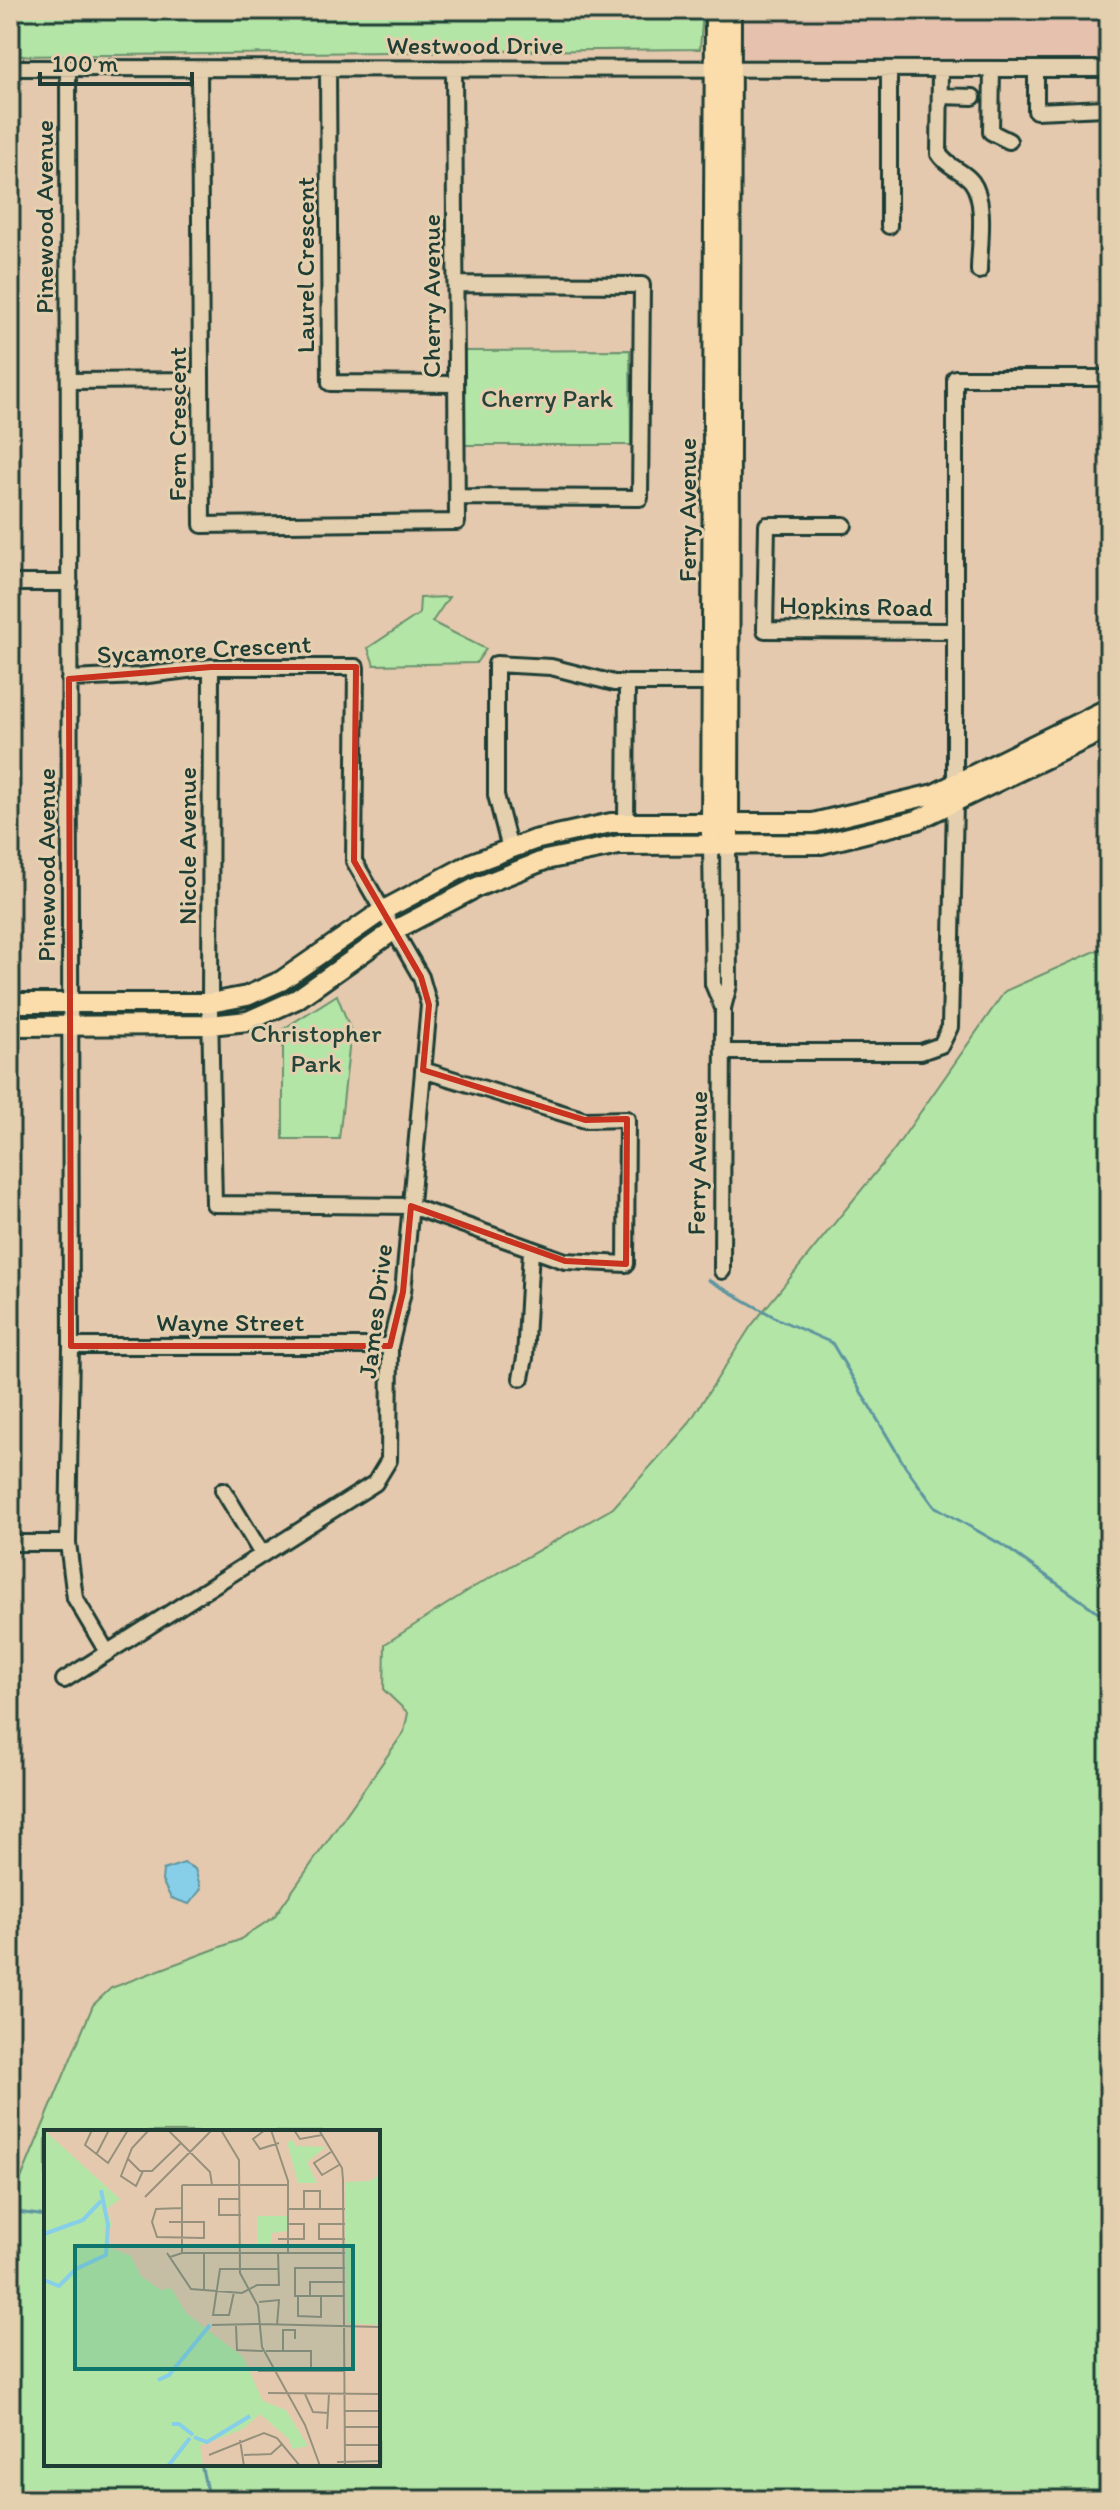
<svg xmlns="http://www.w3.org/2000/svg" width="1119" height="2510" font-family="Itim,sans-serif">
<rect width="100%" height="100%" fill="#e5c9ae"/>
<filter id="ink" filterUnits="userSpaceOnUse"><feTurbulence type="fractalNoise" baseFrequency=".0125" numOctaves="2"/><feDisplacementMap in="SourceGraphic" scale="16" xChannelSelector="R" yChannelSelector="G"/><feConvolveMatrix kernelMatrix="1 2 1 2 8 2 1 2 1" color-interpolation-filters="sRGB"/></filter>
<g filter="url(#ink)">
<path fill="#e6c1ae" d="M745 10H1109V59L742 58Z"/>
<path fill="#b3e5a6" stroke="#69916d" stroke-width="2" fill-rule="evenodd" d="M10 10H703L700 49 10 56Z
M630 350 631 445H463L464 351Z
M449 597 432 622 486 649 476 663 374 665 368 648 419 614 420 598Z
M1109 945V2500H10V2205L93 2005 111 1988 239 1940 274 1917 404 1732 408 1713 384 1690 385 1644 472 1588 613 1508 687 1426 751 1326 894 1150 1005 991ZM46 2132H378V2464H46Z
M337 995 351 1031 339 1139H283V1029Z"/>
<path fill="#87cfe8" stroke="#5d95a0" stroke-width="2" d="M184 1863 195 1869 201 1889 189 1904 171 1898 162 1881 163 1870Z"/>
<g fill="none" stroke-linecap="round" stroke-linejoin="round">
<path stroke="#5d95a0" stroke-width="3" d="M708 1280 778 1319 832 1343 905 1466 934 1506 1004 1546 1109 1620
M10 2211 46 2216
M201 2464 209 2500"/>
<g stroke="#1f3d34" stroke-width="20">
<path id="minor" d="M10 68 1109 69
M68 69 71 1346 68 1543 75 1598 107 1652
M199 69 202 525 457 522 454 69
M328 69 330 383 456 384
M940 69 939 154C948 168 963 170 972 182 987 202 979 247 979 271
M992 69 991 132 1009 141
M1036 69V111L1105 108
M940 96 973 97
M889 226V69
M456 284 642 285 640 498 457 497
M69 381 201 380
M844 525H767L765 630 955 631
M10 583H70
M211 667 210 1010 214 1204 411 1206 565 1261 626 1264 627 1119 585 1120 423 1070
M955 783V378H1109
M626 822 627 683
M711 845 713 984 723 1008
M510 849 496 795V664L551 667 614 683H721
M725 1052H921L941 1045 950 1027 955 803
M722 1271 723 1008 729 985 728 845
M71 1346H390
M521 1378 525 1358 531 1250
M223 1490 262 1554
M10 1543H68
M64 1680 375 1483 389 1460 390 1346 403 1292 429 1005 421 977 354 861 356 667H211L140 676 69 679"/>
</g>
<g stroke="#1f3d34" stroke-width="24">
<path id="major" d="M711 835 715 10
M729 835 731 10
M10 1003H210L247 996 281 981 382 911 472 863 534 840 611 823H813L934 794 1109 708
M10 1026 210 1025 248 1021 297 999 393 931 477 887 545 860 619 845 821 844 917 820 1109 728"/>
</g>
<use href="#minor" stroke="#e4cfae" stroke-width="14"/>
<use href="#major" stroke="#fbddab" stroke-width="18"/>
</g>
</g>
<path fill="none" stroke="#c8321e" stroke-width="6" stroke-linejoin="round" d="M211 667H356L354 861 421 977 429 1005 423 1070 585 1120 627 1119 626 1264 565 1261 411 1206 403 1292 390 1346H71L69 679Z"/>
<g text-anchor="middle" stroke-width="6" stroke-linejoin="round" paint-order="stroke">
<g font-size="26" fill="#1f3d34" stroke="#e4cfae">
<text x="475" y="54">Westwood Drive</text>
<text transform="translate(44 217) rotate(-90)" y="9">Pinewood Avenue</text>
<text transform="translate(305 265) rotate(-90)" y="9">Laurel Crescent</text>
<text transform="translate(431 296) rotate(-90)" y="9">Cherry Avenue</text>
<text transform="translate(177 424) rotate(-90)" y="9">Fern Crescent</text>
<text transform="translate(687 510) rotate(-90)" y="9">Ferry Avenue</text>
<text transform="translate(856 606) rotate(1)" y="9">Hopkins Road</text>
<text transform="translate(204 649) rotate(-3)" y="9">Sycamore Crescent</text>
<text transform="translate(187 846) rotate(-90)" y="9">Nicole Avenue</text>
<text transform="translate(46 865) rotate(-90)" y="9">Pinewood Avenue</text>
<text transform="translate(697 1163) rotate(-89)" y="9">Ferry Avenue</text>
<text transform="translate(375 1311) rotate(-83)" y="9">James Drive</text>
<text x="230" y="1331">Wayne Street</text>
</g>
<g font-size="26" fill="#26453a" stroke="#e4cfae">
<text x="547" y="407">Cherry Park</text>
<text x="316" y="1042">Christopher<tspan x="316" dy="30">Park</tspan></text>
</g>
</g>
<g transform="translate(44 2130)">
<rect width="336" height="336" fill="#e5c9ae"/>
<path d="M0 0 76 69 63 79 68 97 60 100 65 117 87 126 97 146 117 160 127 158 142 183 199 227 219 271 242 280 264 316 248 319 245 309 216 284 199 299 156 316 159 336H0ZM249 10 252 16 282 17 263 32 273 53H254L243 12ZM336 44V195L303 193 301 52 326 51ZM213 86H243L244 101 228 103 226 116 213 115Z" fill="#b3e5a6"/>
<path fill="none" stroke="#87cfe8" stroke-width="4" d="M0 104 39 90 57 71M0 150 15 156 32 139 62 125 64 95 57 60M114 250 125 245 166 195M128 294H135L149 305M150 307 163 312 206 286M124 336 146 308"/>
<path fill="none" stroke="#96917d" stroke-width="2" d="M48 0 41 15 64 33 84 0M124 0 166 42 168 55M177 0 195 30 196 143 214 176 218 217 261 295 276 336M221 0 209 9 216 19 235 13M227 0 244 51V123M250 0 256 9 278 5M275 0 298 38 299 50 301 336M287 22 270 33 278 45 295 35M52 25 65 0M83 28 96 41H108L137 13M99 41 92 56 77 46 88 18 105 0M138 55H244M101 67 168 0M195 69H175V85H197M260 78V61H276V79M244 79H301M125 92H160V108L113 107 108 92 112 79 138 78M301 94H275V109H301M234 109H260V94H244M123 123 147 159 198 163 213 155H235L234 123M138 123V55M160 124V159M126 127 138 123H301M190 162 185 185H169L176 139H235M254 166V186L277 187V166M266 166V152H301M301 166H251V138H301M215 172 235 170 233 195M215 194 336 197M168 195 215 194M192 196 193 220 219 221M222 221H267V241M239 221V200H251V209M214 241H301M224 263 336 264M261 264 269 282 285 283M301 281H336M301 297H336M283 299 285 264M196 310 200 336M301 315H336M165 325 220 303 233 308 256 336M200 325 227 324 238 314M293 332 336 331"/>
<path fill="#0f766e" fill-opacity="0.15" stroke="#0f766e" stroke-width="4" d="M31 116H309V239H31Z"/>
<rect width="336" height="336" fill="none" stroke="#1f3d34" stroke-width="4"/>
</g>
<rect width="1119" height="2510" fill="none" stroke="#e4cfae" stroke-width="40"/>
<rect x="20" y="20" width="1079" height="2470" fill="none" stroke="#1f3d34" stroke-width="3" filter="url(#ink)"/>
<path d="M40 72v12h152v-12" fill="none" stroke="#1f3d34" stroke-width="4"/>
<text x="52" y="72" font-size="24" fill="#1f3d34" stroke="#e4cfae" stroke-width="6" paint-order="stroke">100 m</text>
</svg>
